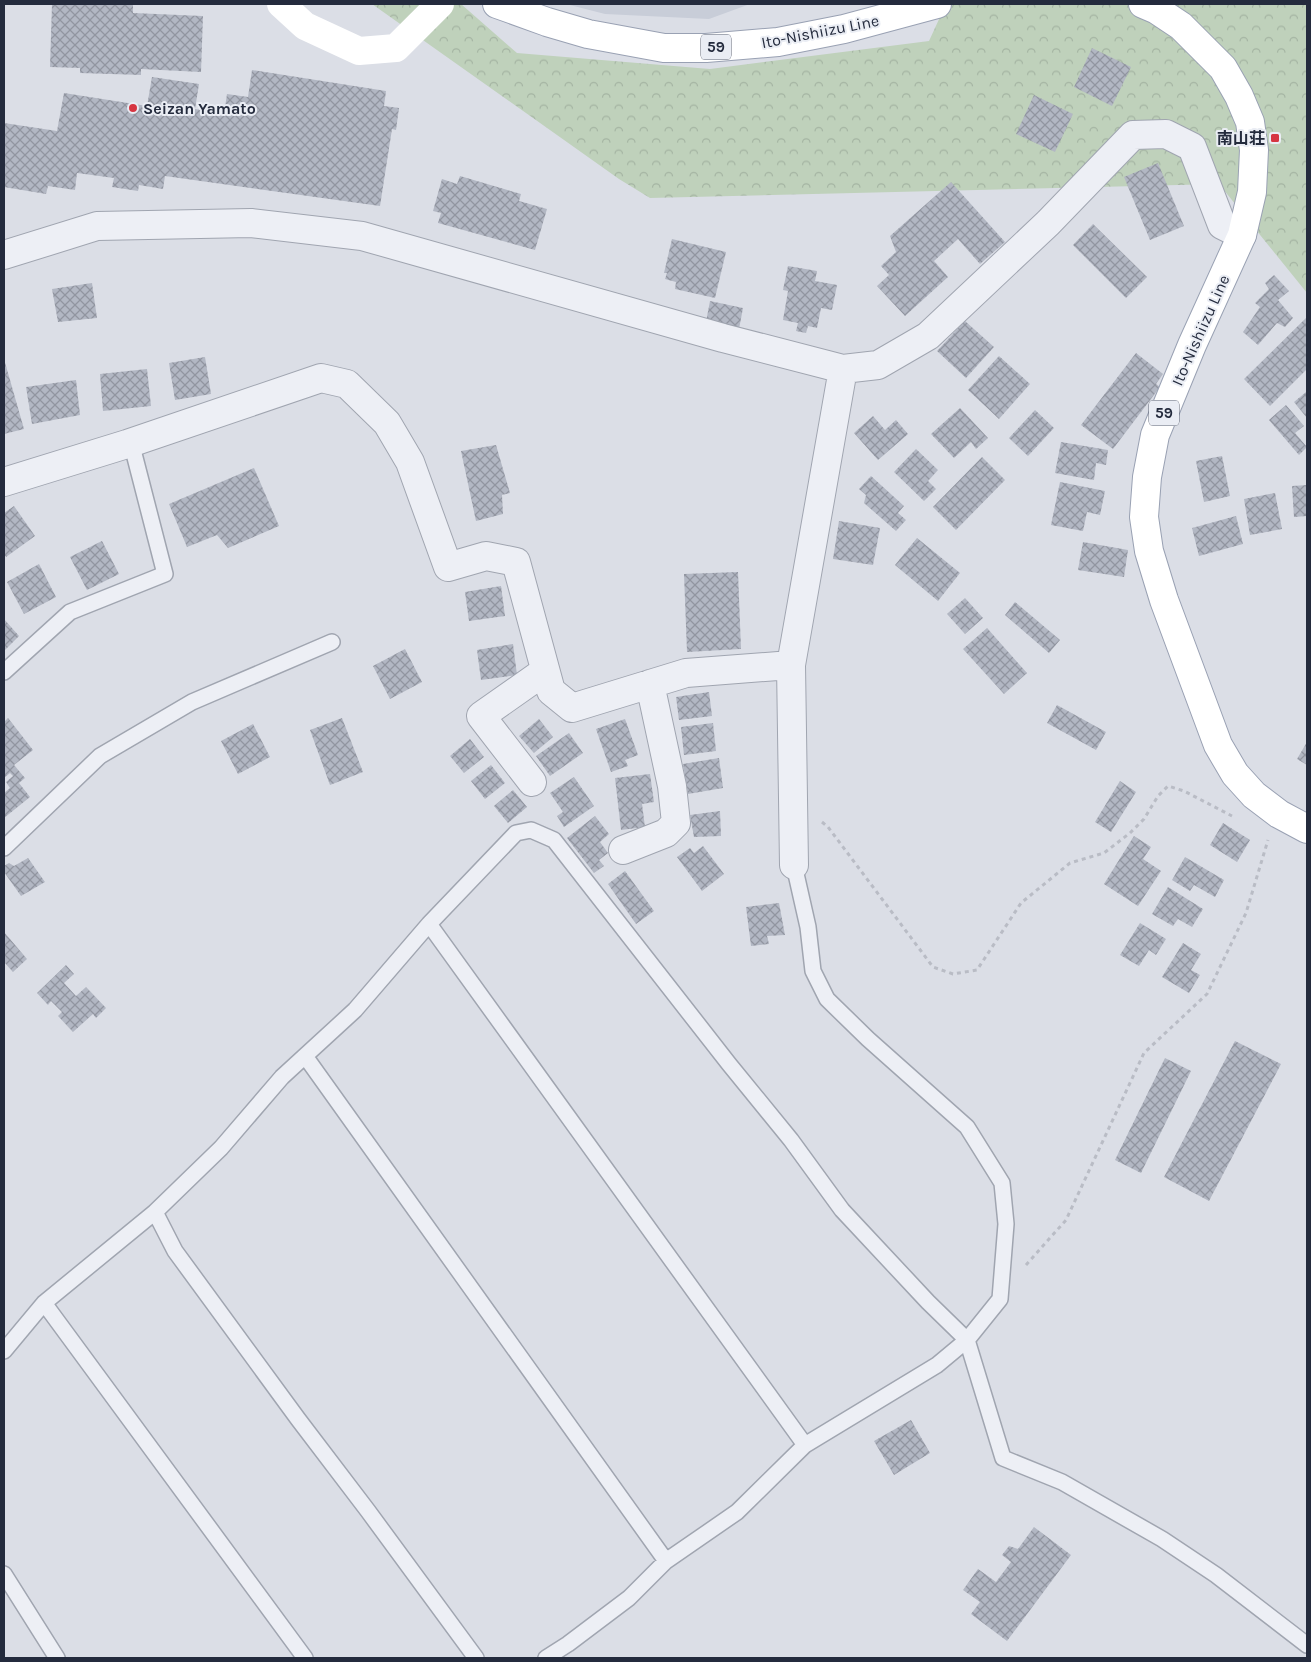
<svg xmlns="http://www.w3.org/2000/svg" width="1311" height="1662" font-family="Karla,'Noto Sans JP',sans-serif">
<defs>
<pattern id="forest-crowns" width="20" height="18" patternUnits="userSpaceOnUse" patternTransform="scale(1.25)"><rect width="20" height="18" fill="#bfd1bb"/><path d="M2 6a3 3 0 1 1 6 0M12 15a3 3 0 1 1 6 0" fill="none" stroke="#a4b4a2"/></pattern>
<pattern id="building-cross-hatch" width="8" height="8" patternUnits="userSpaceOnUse" patternTransform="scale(1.25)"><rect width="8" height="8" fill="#b2b7c3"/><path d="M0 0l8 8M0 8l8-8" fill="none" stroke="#9195a0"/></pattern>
</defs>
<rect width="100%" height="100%" fill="#dbdee6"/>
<path fill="#c8cdd8" d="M566 4H750L709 19 605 14Z"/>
<path fill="url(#forest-crowns)" d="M372 4H461L517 53 710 69 929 41 946 4H1307V293L1219 184 650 198 619 179Z"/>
<path fill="url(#building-cross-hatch)" d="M52 4H133V13L203 16 201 72 141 69V75L80 73V68L50 67Z
M1092 48 1131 67 1112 106 1074 87Z
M252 70 386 91 384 106 399 108 396 130 392 129 380 206 165 176 163 189 139 185 138 191 112 187 114 178 77 173 75 190 48 186 46 194 4 187V123L57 131 64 93 147 106 152 77 199 84 195 109 224 114 227 94 248 97Z
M1034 95 1073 114 1055 152 1016 134Z
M1158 163 1184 226 1150 240 1124 177Z
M460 176 521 194 519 201 547 209 535 250 438 223 441 213 433 211 442 179 457 184Z
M951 182 1005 242 980 264 958 239 934 261 948 277 905 316 877 286 889 275 881 266 896 252 890 236Z
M1093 224 1147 277 1126 298 1073 245Z
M672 239 726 252 715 298 675 289 676 282 665 279 667 273H664Z
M788 266 817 271 815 281 837 285 832 310 821 308 817 328 808 326 806 333 796 331 798 323 783 320 788 291 783 290Z
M1274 275 1289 291 1278 300 1293 318 1285 327 1277 323 1258 345 1243 332 1260 307 1255 303 1269 289 1265 283Z
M92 283 97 318 58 322 52 289Z
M710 301 743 308 739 329 706 322Z
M1307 317V369L1270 406 1244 379Z
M965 321 994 347 966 378 937 351Z
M1136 353 1163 374 1156 384 1160 387 1113 449 1081 425Z
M999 356 1030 384 999 419 968 390Z
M205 357 211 394 175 400 169 363Z
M4 359 24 429 4 434Z
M147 369 151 406 103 411 100 374Z
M76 380 80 415 32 424 26 387Z
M1306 392 1307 393V418L1294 402Z
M1286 405 1304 426 1295 433 1307 447 1299 455 1269 420Z
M960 408 988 438 976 449 971 442 954 458 931 434Z
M1035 410 1054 428 1028 456 1009 438Z
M873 416 885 430 896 420 908 434 878 460 854 433Z
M1061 442 1108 450 1106 465 1096 463 1094 480 1055 473Z
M496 445 510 493 502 495 503 514 476 521 461 451Z
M916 449 938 470 928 481 936 489 924 501 894 472Z
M1222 456 1230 496 1204 502 1196 461Z
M982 457 1005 480 956 530 933 507Z
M254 468 279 526 228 548 217 535 187 547 169 504Z
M871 476 904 506 898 513 906 520 896 531 864 503 866 495 859 489Z
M1060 482 1105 491 1100 515 1087 512 1083 531 1051 525Z
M1307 485V516L1294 517 1292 486Z
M1275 493 1282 529 1250 535 1244 499Z
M14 506 35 536 6 557 4 554V513Z
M1236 516 1243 544 1199 556 1192 528Z
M839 521 880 528 873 565 833 559Z
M917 538 960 573 938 601 895 565Z
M102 541 119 574 87 590 70 557Z
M1083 542 1128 550 1124 577 1078 570Z
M39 564 56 597 24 614 7 582Z
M738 572 741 649 687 652 684 574Z
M501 586 505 616 469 621 465 592Z
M965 598 983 618 965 634 947 614Z
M1015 602 1060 640 1049 653 1005 615Z
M4 619 19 636 4 651Z
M987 628 1027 673 1004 694 963 649Z
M513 644 517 675 481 680 477 650Z
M405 649 422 682 390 699 373 666Z
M709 692 712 716 679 720 676 697Z
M1057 705 1106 732 1096 750 1047 723Z
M8 718 33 750 14 765 25 778 19 783 30 797 4 818V793L10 788 6 782 13 776 10 773 4 778V722Z
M342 718 363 772 330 785 310 730Z
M539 719 553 737 534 753 519 736Z
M625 719 638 755 625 760 628 766 611 772 596 729Z
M713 723 716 751 684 755 681 727Z
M253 724 270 757 238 774 221 741Z
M569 733 583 753 550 776 536 756Z
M470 739 484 757 464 773 450 756Z
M1307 742V765L1297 759Z
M719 758 723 788 688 794 683 764Z
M491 765 505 783 485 799 471 781Z
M650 774 654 802 642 804 645 827 621 830 615 778Z
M574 777 594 806 564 827 557 816 563 812 550 793Z
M1120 781 1136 792 1111 832 1095 822Z
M513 790 527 807 508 823 494 806Z
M720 811 721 836 694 837 690 815Z
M595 816 609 834 600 842 608 853 599 860 604 866 594 873 567 838Z
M1223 823 1250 840 1237 862 1210 845Z
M1134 836 1151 847 1143 859 1161 871 1138 906 1104 884Z
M703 846 724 874 702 891 677 857 690 848 694 853Z
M1185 857 1224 880 1215 897 1194 885 1190 891 1172 880Z
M28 858 45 882 21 896 4 872V866L9 863 14 866Z
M625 871 654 911 636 924 608 884Z
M1168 887 1203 909 1192 927 1178 919 1173 926 1152 914Z
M779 903 785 935 767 936 769 944 751 946 746 907Z
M1140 923 1166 939 1156 955 1149 950 1139 966 1120 955Z
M4 932 27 959 13 972 4 962Z
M1183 943 1201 954 1191 970 1200 975 1189 993 1162 977Z
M66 965 74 974 64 983 76 996 86 987 106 1008 96 1018 93 1014 73 1032 58 1016 62 1012 51 1001 48 1005 37 993Z
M1235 1041 1281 1064 1209 1201 1164 1177Z
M1165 1058 1191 1071 1141 1173 1115 1160Z
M911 1420 930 1453 894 1475 874 1441Z
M1034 1527 1071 1555 1007 1641 971 1614 980 1602 963 1590 978 1569 996 1582 1011 1562 1002 1555 1009 1546 1018 1549Z"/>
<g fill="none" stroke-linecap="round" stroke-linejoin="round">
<g stroke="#a0a5b0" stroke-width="18">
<path id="lane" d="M4 672 70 612 165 574 131 442
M4 848 100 756 192 702 332 642
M429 924 805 1445
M305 1056 666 1561
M44 1303 305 1658
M4 1351 44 1303 155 1212
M4 1574 57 1658
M476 1658 368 1511 298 1419 175 1251 155 1212 221 1148 282 1077 355 1010 429 924 516 833 531 830 554 840 729 1064 791 1140 842 1210 928 1302 967 1340 1003 1458 1062 1482 1162 1539 1216 1575 1307 1645
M546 1658 568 1644 629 1598 666 1561 737 1512 805 1445 937 1365 967 1340 1000 1299 1006 1224 1002 1183 967 1127 868 1039 827 999 813 971 808 927 794 865"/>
</g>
<g stroke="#a0a5b0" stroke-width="30">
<path id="street" d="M4 255 97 226 251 223 362 236 723 338 843 369 878 365 928 336 1048 223 1133 135 1166 134 1192 147 1222 225 1242 235
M4 482 127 444 321 378 347 384 387 423 410 462 448 567 486 556 516 562 551 691 572 708 686 673 791 665
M532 782 481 716 545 671
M623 850 666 833 676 823 672 786 650 684
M794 865 791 665 843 369"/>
</g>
<g stroke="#99a1b3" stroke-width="30">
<path id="primary" d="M497 4 547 22 588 34 664 48H706L778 42 844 29 937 4
M1143 4 1157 10 1181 26 1223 68 1239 96 1250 122 1254 150 1252 192 1242 235 1192 345 1155 435 1147 477 1144 517 1149 551 1164 600 1218 745 1235 774 1254 795 1279 814 1307 829"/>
</g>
<path stroke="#b9bcc5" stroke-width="3" stroke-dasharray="4 4" stroke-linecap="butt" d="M822 822 828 827 933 967 953 974 977 970 1021 903 1070 863 1104 853 1130 833 1144 819 1158 796 1168 786 1184 791 1232 816
M1026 1265 1066 1220 1144 1053 1207 994 1246 913 1268 840"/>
<use href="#lane" stroke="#edeff5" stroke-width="15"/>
<use href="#street" stroke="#edeff5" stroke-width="28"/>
<path stroke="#fff" stroke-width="28" d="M281 4 305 26 359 51 396 48 440 4"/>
<use href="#primary" stroke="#fff" stroke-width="28"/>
</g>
<g fill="#d63541" stroke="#eaedf4" stroke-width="2">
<circle cx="133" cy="108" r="5"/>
<rect x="1270" y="133" width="10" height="10" rx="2.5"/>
</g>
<g text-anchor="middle" stroke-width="4" stroke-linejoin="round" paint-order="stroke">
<g fill="#eaedf4" stroke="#5f6574" stroke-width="1">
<rect x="701" y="34.5" width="30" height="25" rx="4"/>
<rect x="1149" y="400.5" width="30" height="25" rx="4"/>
</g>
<g font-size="15" font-weight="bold" fill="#242b3d">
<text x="716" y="52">59</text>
<text x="1164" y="418">59</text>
</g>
<g font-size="16" fill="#242b3d" stroke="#eaedf4">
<text transform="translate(820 31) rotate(-11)" y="6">Ito-Nishiizu Line</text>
<text transform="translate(1200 330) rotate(-66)" y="6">Ito-Nishiizu Line</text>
</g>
<g font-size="16" font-weight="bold" fill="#242b3d" stroke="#eaedf4" text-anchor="start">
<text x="143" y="114">Seizan Yamato</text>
<text x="1265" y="144" text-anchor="end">南山荘</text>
</g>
</g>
<rect width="1311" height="1662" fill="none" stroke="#242b3d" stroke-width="10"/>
</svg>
